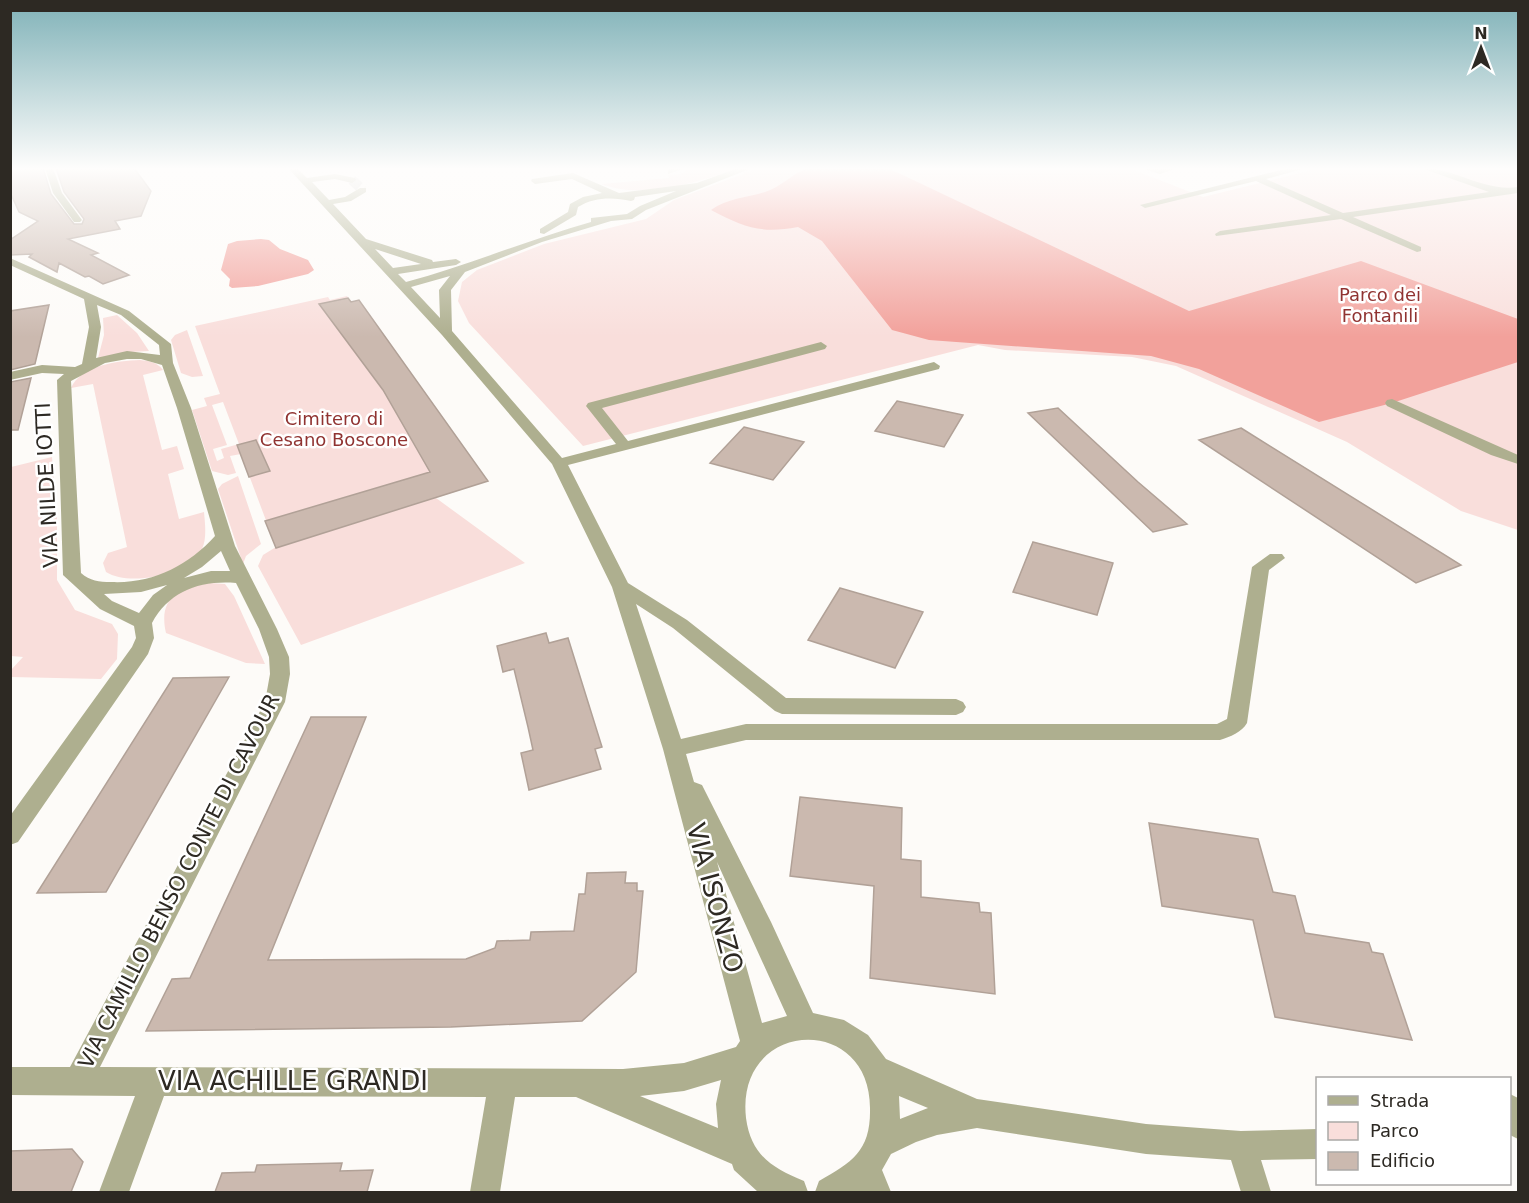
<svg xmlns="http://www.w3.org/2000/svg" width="1529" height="1203" font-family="'DejaVu Sans',sans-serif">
<rect width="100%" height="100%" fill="#fdfbf8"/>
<path fill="#f9dedb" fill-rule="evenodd" d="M690 168H739C698 182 644 200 601 184L669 178 668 175 681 174Z
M759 168H1129L1203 197 1320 168H1518V530L1461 511 1347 442 1176 366 1132 357 1005 350 978 345 583 446 469 323 458 301 462 282 477 270 544 244 646 219 674 200Z
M347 296 351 302 359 300 488 481 436 498 525 563 301 645 258 566 263 555 276 547 241 454 230 456 236 473 228 475 212 471 192 410 207 406 204 398 220 394 195 326 328 297 330 300ZM223 402 239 444 221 449 224 458 217 461 213 449 227 445 212 405Z
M117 315 137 333 149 351 131 352 98 358 104 335 103 318Z
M187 330 203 376 192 377 181 373 171 340 175 335Z
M140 360C149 361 157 362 163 370L143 375 162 450 177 446 184 469 168 474 179 519 204 512C205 524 207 538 202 549 187 575 130 587 106 572L103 563 108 553 127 547 93 384 71 388C81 365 117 361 140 360Z
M52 457 57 513V580L75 610 112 624 118 634 117 659 101 679 11 677V670L23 657 11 656V467Z
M238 476 261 544 246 556 243 564 218 489 222 484Z
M210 583 225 584 234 596 265 664 246 663 166 633C158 598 178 588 210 583Z"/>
<path fill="#f2a19b" d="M807 168H888L1189 311 1361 261 1518 319V362L1392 403 1319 422 1199 369 1151 356 929 340 892 330 822 241 798 227C760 234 744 227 711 210 728 198 746 198 765 192 781 187 792 174 807 168Z
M261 239 269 240 280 249 308 260 314 270 308 274 258 286 232 288 229 286 230 279 221 270 228 244 237 241Z"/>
<path fill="#cbb9af" stroke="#b1a197" stroke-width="1.5" d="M10 168H43L51 194 74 224H82L84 219 64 192 56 168H134L151 191 141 216 115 221 120 229 68 239 98 253 91 255 129 275 103 284 89 276 85 277 59 263 57 272 29 257 32 254 10 255V240L38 221 19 212 10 192Z
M348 298 351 302 359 300 488 481 276 548 265 521 430 472 383 390 319 304Z
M49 305 35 364 10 370V311Z
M31 378 18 430H10V382Z
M897 401 963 415 944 447 875 431Z
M1058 408 1138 482 1187 524 1153 532 1028 413Z
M744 427 804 442 773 480 710 463Z
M1241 428 1461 565 1416 583 1199 440Z
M256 440 270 471 249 477 237 445Z
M1033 542 1113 563 1097 615 1013 592Z
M840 588 923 612 895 668 808 640Z
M546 633 549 643 568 638 602 747 595 749 601 769 529 790 521 753 533 750 528 727 514 669 503 672 497 646Z
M229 677 106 892 37 893 173 678Z
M311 717H366L268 960 466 959 495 948 497 941 530 940 531 932 574 931 579 894H585L587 873 626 872 625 883H637V891H643L636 972 582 1021 451 1027 146 1031 172 979 190 978Z
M800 797 902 808 901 859 921 861V897L979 903 980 912 991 913 995 994 870 978 874 886 790 876Z
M1149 823 1258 839 1273 892 1295 896 1305 933 1369 943 1372 952 1383 954 1412 1040 1275 1017 1253 920 1162 906Z
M72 1149 83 1162 71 1192H10V1151Z
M342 1163 340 1171 373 1170 367 1192H215L222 1173 255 1172 257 1165Z"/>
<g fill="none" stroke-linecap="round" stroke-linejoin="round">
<path stroke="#d3d1cd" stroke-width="10" stroke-dasharray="10 4.5" stroke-linecap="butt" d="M352 180 363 190"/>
<path fill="#aeaf8f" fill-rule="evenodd" d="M45 168H53L62 193 82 220 80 222H74L53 193Z
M288 168H297L307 178 335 174 355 178 356 180 352 183 335 179 312 182 329 200 345 197 360 188H366V192L351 201 333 204 366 239 432 260 433 262 456 259 461 262 456 265 398 274 406 282C469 265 528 240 591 222V218L627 214 640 206 676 191 635 197 634 200 631 201C613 197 594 197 578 207L576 215 544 234 540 233V229L568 212 570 204 583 197 602 193 572 179 535 184 531 181 532 179 573 173 619 193 697 183 738 168H752L646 210 632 219 611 221 542 242 465 272 451 290 452 331 562 458 616 444 586 406 588 403 821 342 827 346 825 349 602 408 628 441 934 362 940 366 939 369 568 465 628 583 687 620 786 698 956 699 963 702 966 707 963 712 956 715 782 714 775 711 673 628 636 604 681 739 746 724H1217L1227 719 1252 567 1270 554H1282L1285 558 1269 570 1247 723C1242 732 1230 737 1220 740H746L686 754 694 782 702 785 771 922 813 1013 844 1020 868 1035 886 1059 977 1099 1146 1124 1241 1131 1318 1129V1159L1261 1160 1271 1192H1241L1231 1160 1146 1154 977 1128 937 1135 916 1142 891 1154 882 1170 891 1192H815L819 1181C853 1162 871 1150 870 1108 870 1012 735 1019 746 1118 751 1155 772 1168 804 1181L808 1192H758L734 1170 732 1164 576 1097H515L500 1192H470L486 1097 164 1096 129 1192H99L135 1096 10 1095V1067H70L265 702 270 674 269 657 259 629 236 583C201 580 169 591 152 623L154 638 148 654 18 842 10 845V816L132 647 136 638 134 626 100 609 63 575 57 380 64 374 42 373 10 380V372L42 365 75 367 82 364 89 327 84 299 10 265V258L129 311 171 344 173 363 191 408 235 546 277 629 289 657 290 674 285 702 100 1067 623 1069 684 1063 736 1047 740 1041 663 749 612 587 552 464 442 335ZM375 249 421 264 393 268ZM450 276 439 290 440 318 411 287ZM97 305 121 315 159 345 160 355 127 351 96 358 101 327ZM127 359H141L162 365 177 408 215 536C188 566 152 584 111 582 99 582 90 581 81 573L71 381 105 363ZM221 551 230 571H211L184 578 202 567ZM167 585 153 595 139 613 112 601 104 594 141 592ZM717 862 787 1016 762 1023ZM721 1080 716 1104 718 1128 640 1096 684 1091ZM899 1096 928 1108 900 1119Z
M673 168H686L668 174V170Z
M1141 168H1175V169L1160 174Z
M1289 168H1306L1266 179 1343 213 1489 192 1421 168C1456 168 1483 192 1518 187V193L1353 217 1421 247V251L1417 252 1341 219 1216 236 1215 234 1220 231 1331 215 1256 181 1145 208 1140 205Z
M1392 399 1518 455V464L1491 455 1387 406 1385 403 1387 400Z
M1510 1094 1518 1098V1139L1510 1135Z"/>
</g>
<linearGradient id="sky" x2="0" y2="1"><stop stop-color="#80b2b8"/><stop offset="0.5" stop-color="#fefdfc"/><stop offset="1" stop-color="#fefdfc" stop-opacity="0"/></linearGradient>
<rect width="1529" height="337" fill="url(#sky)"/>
<g text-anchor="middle" stroke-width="5" stroke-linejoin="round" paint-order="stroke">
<g font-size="18" fill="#903331" stroke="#fff">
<text x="1380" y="301">Parco dei<tspan x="1380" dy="21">Fontanili</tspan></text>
<text x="334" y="425">Cimitero di<tspan x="334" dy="21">Cesano Boscone</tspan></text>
</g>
<g font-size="21" fill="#2d2923" stroke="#fff">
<text transform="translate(47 485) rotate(-93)" y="7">VIA NILDE IOTTI</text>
<text transform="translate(179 881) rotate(-63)" y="7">VIA CAMILLO BENSO CONTE DI CAVOUR</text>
</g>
<g font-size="26" fill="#2d2923" stroke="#fff">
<text transform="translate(715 898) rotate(75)" y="9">VIA ISONZO</text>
<text x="293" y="1090">VIA ACHILLE GRANDI</text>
</g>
</g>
<rect width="1529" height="1203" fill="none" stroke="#2d2923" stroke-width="24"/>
<rect x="1316" y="1077" width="195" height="108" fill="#ffffff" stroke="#aba9a7" stroke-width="1.5"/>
<rect x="1328" y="1096" width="30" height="9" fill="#aeaf8f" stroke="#aba9a7" stroke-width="1.5"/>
<text x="1370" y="1107" font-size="18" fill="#2d2923">Strada</text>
<rect x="1328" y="1122" width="30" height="18" fill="#f9dedb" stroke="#aba9a7" stroke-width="1.5"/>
<text x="1370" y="1137" font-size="18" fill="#2d2923">Parco</text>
<rect x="1328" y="1152" width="30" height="18" fill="#cbb9af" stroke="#aba9a7" stroke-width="1.5"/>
<text x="1370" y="1167" font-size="18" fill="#2d2923">Edificio</text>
<g transform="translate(1481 48)" stroke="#ffffff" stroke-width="4.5" paint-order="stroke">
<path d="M0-4.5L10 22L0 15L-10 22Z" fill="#2d2923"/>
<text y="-9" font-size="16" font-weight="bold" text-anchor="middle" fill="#2d2923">N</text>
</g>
</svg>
